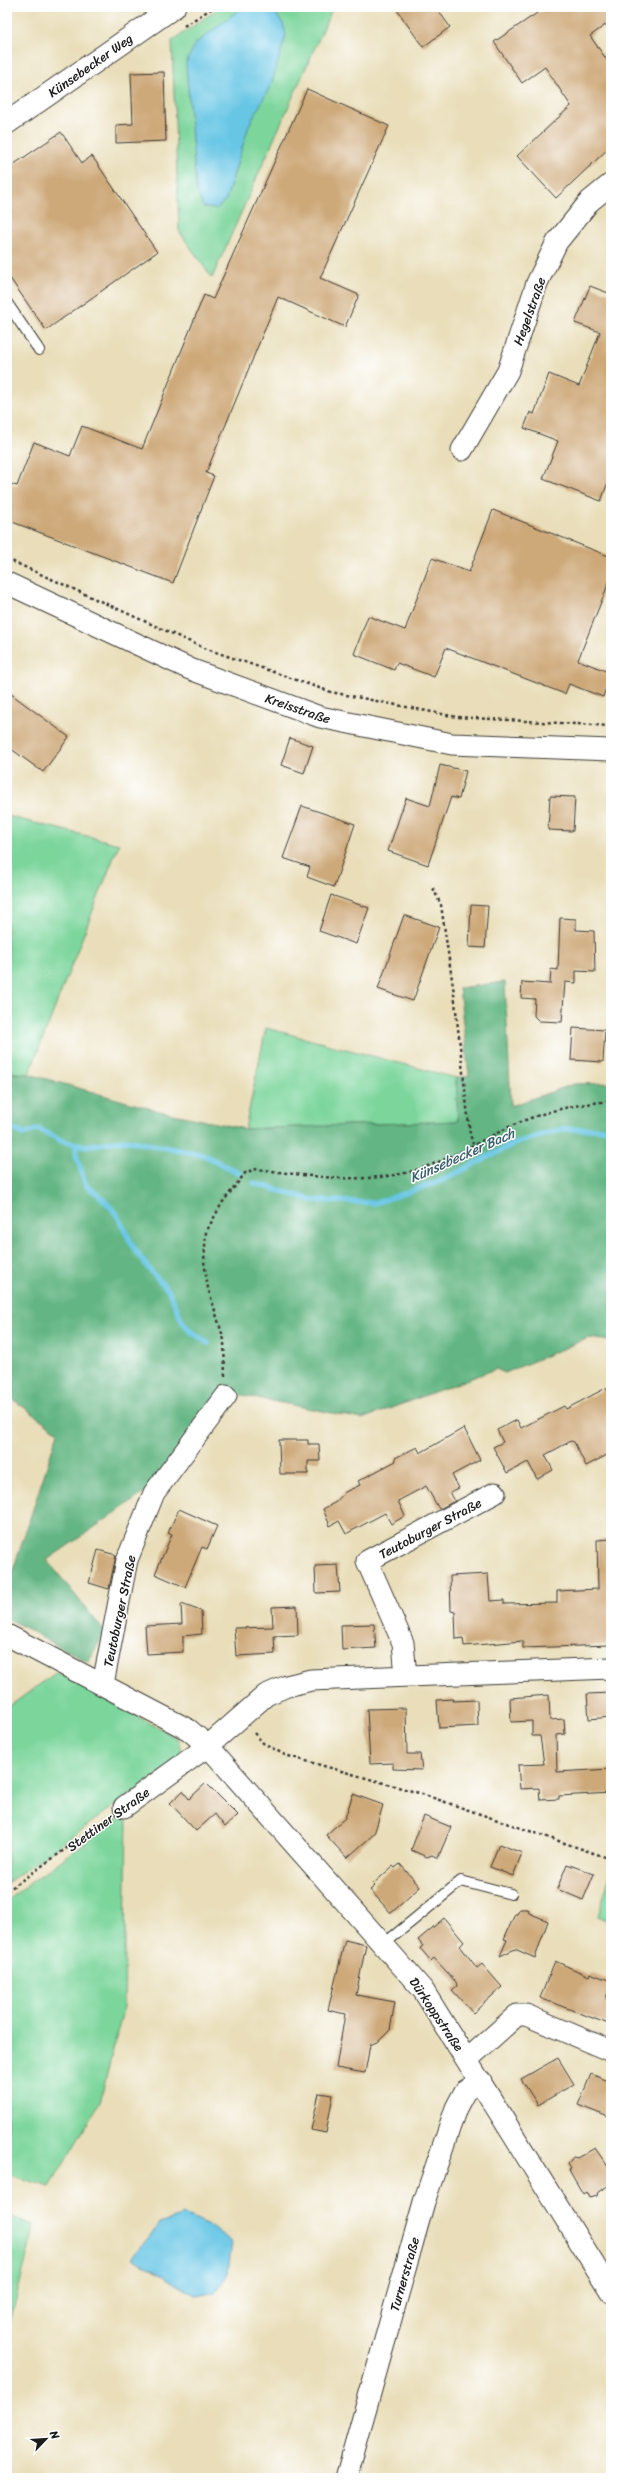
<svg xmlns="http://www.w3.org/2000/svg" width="618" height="2485" font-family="Sriracha,sans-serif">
<rect width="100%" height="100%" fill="#fff"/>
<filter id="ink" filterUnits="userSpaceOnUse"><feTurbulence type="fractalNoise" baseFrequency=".025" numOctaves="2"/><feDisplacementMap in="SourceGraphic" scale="8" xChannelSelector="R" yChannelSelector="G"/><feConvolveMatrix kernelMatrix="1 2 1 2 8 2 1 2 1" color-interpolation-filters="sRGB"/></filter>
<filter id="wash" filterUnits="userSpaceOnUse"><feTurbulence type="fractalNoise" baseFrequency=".012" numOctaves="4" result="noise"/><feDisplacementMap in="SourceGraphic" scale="16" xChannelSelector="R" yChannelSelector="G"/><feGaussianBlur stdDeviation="0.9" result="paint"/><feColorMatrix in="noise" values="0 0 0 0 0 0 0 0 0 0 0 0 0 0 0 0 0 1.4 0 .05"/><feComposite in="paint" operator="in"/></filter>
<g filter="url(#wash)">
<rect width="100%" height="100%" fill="#e9deb9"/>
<path fill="#7bd59b" stroke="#4c785c" d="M220 7H333L212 278 179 231 172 41Z
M7 816 119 844 29 1074 7 1072Z
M266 1028 456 1078 458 1121 245 1129Z
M57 1672 177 1738 184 1756 7 1883V1708Z
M119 1818H127L124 2006 100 2102 50 2187 7 2174V1900Z
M611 1872V1922L598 1916Z
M7 2215 33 2225 29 2248 7 2334Z"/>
<path fill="#64b683" stroke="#406950" d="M505 982 511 1106 574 1084 611 1083V1341L588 1338 505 1373 496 1369 362 1419 222 1391 147 1491 47 1560 105 1632 88 1662 7 1618V1589L58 1432 7 1395V1073L29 1074 159 1111 245 1129 458 1121 456 1078 469 1076 459 988Z"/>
<path fill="#67c6e5" stroke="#427180" d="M242 7H269L275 12 283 24 286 35 271 85 249 125 226 200 216 209 203 207 196 190 186 63 195 44Z
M184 2215 212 2227 232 2242 228 2273 216 2292 197 2296 132 2258 160 2223Z"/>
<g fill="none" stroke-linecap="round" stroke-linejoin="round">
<path stroke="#67c6e5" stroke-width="5.5" d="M7 1126 23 1134 39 1129 62 1141 86 1146 125 1140 204 1155 239 1173
M76 1144V1155L86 1186 98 1194 116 1213 133 1247 148 1268 169 1291 182 1321 190 1331 208 1343
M254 1183 312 1200 375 1203 441 1181 513 1144 563 1129H611"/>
</g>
<g id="blocks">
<path fill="#cda878" d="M395 7H436L450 27 423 47Z
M546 7H611V21L590 36 611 66V146L556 198 517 156 571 106 545 67 522 83 494 42Z
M164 72 166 141 116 143V125L133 124 131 73Z
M307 89 389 126 320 278 359 295 345 327 278 297 206 473 214 476 173 583 7 520V483L17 486 34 442 70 456 82 426 142 449 204 295 213 299Z
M61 132 82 163 92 156 157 252 46 330 7 274V169Z
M590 286 611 294V474L601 501 543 479 558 441 524 428 530 412 534 414 549 374 579 386 600 332 575 323Z
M493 510 611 557V577L578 660 611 673 603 697 569 684 565 694 446 648 434 677 397 663 394 670 354 654 368 616 405 630 432 558 469 572Z
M7 691 69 737 43 772 7 746Z
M290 738 313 746 304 773 281 765Z
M440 765 466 771 459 799 451 797 428 865 388 851 406 798 430 806Z
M550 796 575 797 573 831 548 830Z
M302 806 355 824 334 887 307 877 310 867 283 858Z
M331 895 369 908 356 944 319 931Z
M471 905 488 906 485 948 469 947Z
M404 915 439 927 413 1001 378 989Z
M560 918 576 919V930L594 931 595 972 576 971V983L565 982 562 1022 539 1021 534 1016 535 999 521 998 522 982 550 984 551 969 558 970Z
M573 1028 605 1030 603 1062 571 1060Z
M606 1388 611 1397V1453L586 1466 574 1442 571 1441 545 1455 553 1470 537 1479 528 1462 507 1473 493 1447 503 1442 497 1430 517 1420 521 1428 564 1406 566 1409Z
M464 1428 480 1460 452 1475 459 1488 450 1492 455 1501 439 1509 426 1486 398 1501 405 1516 391 1524 385 1513 346 1534 339 1521 330 1526 323 1509 336 1502 345 1492 360 1485 358 1481 396 1461 395 1458 417 1447 420 1453Z
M279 1440H308V1444H319L320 1461H308V1474H280Z
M179 1509 217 1526 207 1549 202 1547 185 1587 155 1574 172 1534 168 1533Z
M611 1539 609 1645 523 1648V1641L464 1646 463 1638 456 1639 455 1612 451 1611 450 1576 488 1574 490 1601 504 1600V1604L557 1603V1591L598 1589 597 1540Z
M98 1550 116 1555 109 1589 89 1583Z
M338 1565 340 1592 316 1593 315 1566Z
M181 1604 201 1611 202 1634 183 1636V1652L147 1654 145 1626 182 1624Z
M297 1606 298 1635 274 1636 275 1654 236 1656 234 1628 273 1627 272 1607Z
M374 1624 376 1648 342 1650 341 1625Z
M611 1693V1717L589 1719 587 1694Z
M549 1695 550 1720 564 1719 565 1734 556 1735 557 1772 611 1769V1793L559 1796V1799L540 1800 539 1788 520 1789 518 1765 544 1764 540 1736H532V1721L511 1722 510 1698Z
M453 1699 452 1701 477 1700 478 1726 439 1728 437 1700Z
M406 1708 407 1754H420L422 1770 393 1769V1763L370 1764 367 1709Z
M206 1783 238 1815 225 1827 215 1814 196 1831 170 1803 183 1791 189 1799Z
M353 1794 383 1805 374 1834 347 1858 326 1835 345 1818Z
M424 1816 451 1827 438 1858 432 1855 427 1857 411 1850Z
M499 1844 522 1853 513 1876 490 1867Z
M400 1864 420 1887 391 1913 370 1890 375 1886 373 1884 393 1866 395 1868Z
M567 1864 594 1874 583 1900 557 1889Z
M520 1909H528L529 1913 548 1921 535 1958 515 1949 500 1956 507 1940 504 1939 515 1914H517Z
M444 1918 464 1942 460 1946 477 1968 482 1964 502 1987 473 2013 452 1990 457 1986 456 1982 434 1958 431 1961 420 1948 423 1946 418 1940Z
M345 1940 366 1945 356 1995 395 2002 390 2030 379 2041 370 2045 365 2073 336 2068 345 2014 328 2010Z
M555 1961 589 1976 590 1973 611 1981 606 1999 611 2001V2025L540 1998Z
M558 2058 574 2084 538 2105 521 2079Z
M591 2074 611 2082V2118L578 2105Z
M319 2093 333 2095 326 2133 311 2130Z
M595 2148 611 2171V2184L598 2192 597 2196 589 2198 586 2192 583 2194 569 2170 571 2169 568 2164 573 2157 577 2158Z"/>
</g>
</g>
<g filter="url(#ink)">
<use href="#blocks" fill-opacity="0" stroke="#3b3934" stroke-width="1"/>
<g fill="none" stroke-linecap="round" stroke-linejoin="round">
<g stroke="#3b3934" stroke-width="12">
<path id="service" d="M7 303 39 350
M384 1944 461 1881 511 1894"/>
</g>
<g stroke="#3b3934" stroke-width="23">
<path id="minor" d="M462 450 508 371 537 283 557 242 590 201 611 184
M7 583 190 669 320 717 452 744 611 750
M7 1635 189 1730 208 1746 423 1990 611 2292
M406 1676 403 1643 367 1561 495 1493
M103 1684 127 1560 154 1493 226 1396
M124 1807 208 1746 266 1695 287 1686 311 1680 611 1668
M467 2060 517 2015H526L611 2051
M346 2478 424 2202 456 2108 465 2091 481 2081"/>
</g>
<g stroke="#3b3934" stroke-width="24">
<path id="tertiary" d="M7 123 174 7"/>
</g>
<path stroke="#3b3934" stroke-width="2.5" stroke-dasharray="3 3" stroke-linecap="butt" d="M184 26 214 7
M7 559 204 648 331 692 457 717 611 726
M433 888 441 905 454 993 470 1134 473 1144
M225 1376 224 1340 208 1288 204 1261 206 1232 222 1203 246 1172 257 1169C302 1175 348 1183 394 1175 442 1168 484 1136 528 1119 557 1108 581 1104 611 1101
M254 1733 263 1743 285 1755 419 1793 611 1859
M7 1891 109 1818"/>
<use href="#service" stroke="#fff" stroke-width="10"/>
<use href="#minor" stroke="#fff" stroke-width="21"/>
<use href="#tertiary" stroke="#fff" stroke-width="22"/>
</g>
</g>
<g text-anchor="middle" stroke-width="3" stroke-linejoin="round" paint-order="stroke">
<g font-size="13" fill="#1c1c1c" stroke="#fff">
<text transform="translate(90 65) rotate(-35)" y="5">Künsebecker Weg</text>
<text transform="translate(529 311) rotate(-70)" y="5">Hegelstraße</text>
<text transform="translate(298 708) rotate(19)" y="5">Kreisstraße</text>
<text transform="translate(430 1528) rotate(-28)" y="5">Teutoburger Straße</text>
<text transform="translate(119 1611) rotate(-78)" y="5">Teutoburger Straße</text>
<text transform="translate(108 1819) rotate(-36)" y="5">Stettiner Straße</text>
<text transform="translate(437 2014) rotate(56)" y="5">Dürkoppstraße</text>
<text transform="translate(404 2274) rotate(-74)" y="5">Turnerstraße</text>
</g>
<g font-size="14" font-style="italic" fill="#3a606c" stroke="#fff">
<text transform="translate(462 1155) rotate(-24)" y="5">Künsebecker Bach</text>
</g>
</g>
<rect width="618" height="2485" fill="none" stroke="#fff" stroke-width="24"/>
<g transform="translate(46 2439) rotate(65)" stroke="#ffffff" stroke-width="3" paint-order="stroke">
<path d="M0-3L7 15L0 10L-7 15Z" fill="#1c1c1c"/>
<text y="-6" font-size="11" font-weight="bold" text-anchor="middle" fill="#1c1c1c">N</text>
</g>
</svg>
